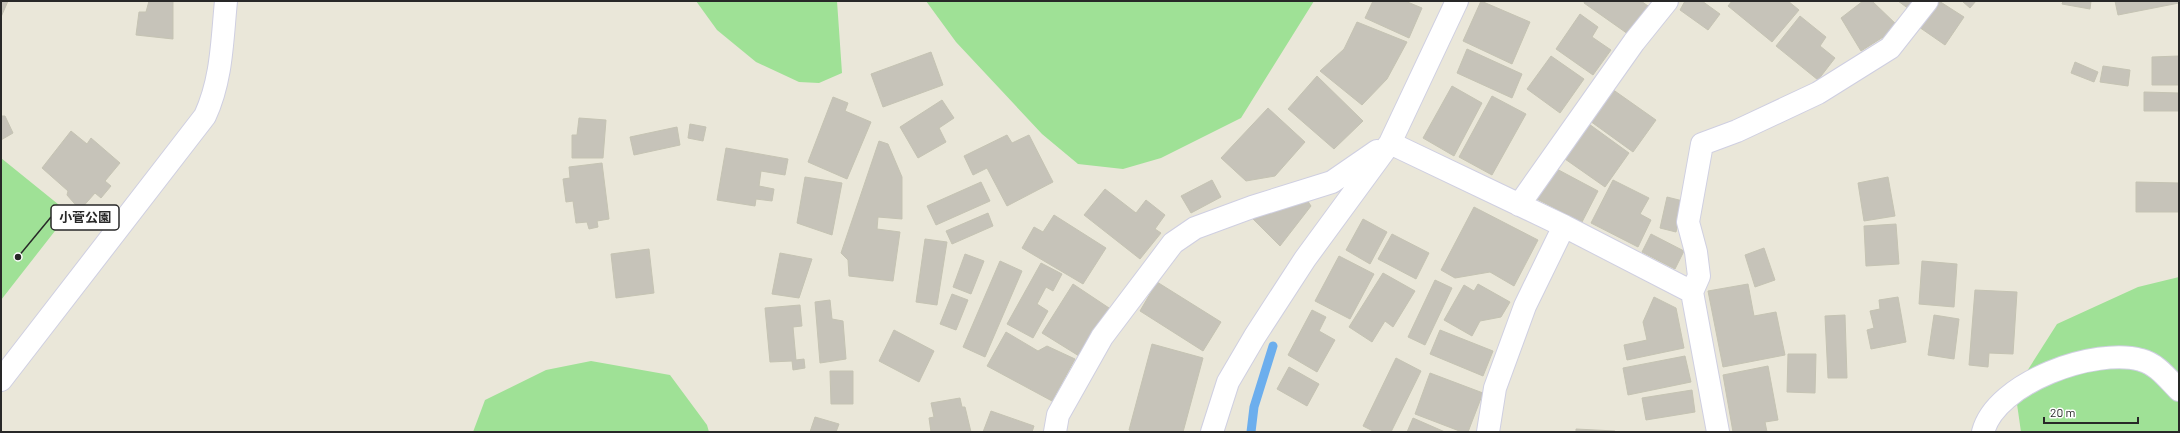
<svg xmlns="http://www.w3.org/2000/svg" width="2180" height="433" font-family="Barlow,'Noto Sans JP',sans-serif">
<rect width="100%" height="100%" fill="#eae7d9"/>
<path fill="#9fe196" d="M696 1H837L842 73 819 83 799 82 756 62 717 30Z
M926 1H1314L1241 118 1161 158 1123 169 1078 164 1042 134 956 42Z
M1 158 69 213 1 300Z
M2179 277V432H2021L2015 390 2057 324 2138 287Z
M591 361 670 375 707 425 709 432H473L485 400 546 370Z"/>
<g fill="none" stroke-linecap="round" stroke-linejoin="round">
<path stroke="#6caeed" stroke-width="9" d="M1251 432 1254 407 1273 346"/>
</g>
<path fill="#c6c3b9" stroke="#c5c3b3" d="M1 1H8L1 17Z
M149 1H173V39L136 35 139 12H146Z
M1373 1H1405L1422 8 1409 38 1365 18Z
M1481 1 1530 22 1512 64 1463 41Z
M1585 1H1641L1648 6 1628 34 1584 3Z
M1685 1H1702L1720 14 1708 30 1680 10Z
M1732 1H1788L1799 10 1772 42 1728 6Z
M1863 1H1872L1899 27 1861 51 1841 18Z
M1898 1H1915L1909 9Z
M1936 1H1939L1964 17 1945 45 1919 27Z
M1962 1H1976L1970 8Z
M2063 1H2091L2090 9 2062 4Z
M2115 1H2179V3L2118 15Z
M1580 14 1598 27 1592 37 1611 50 1593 75 1556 49Z
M1800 16 1826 37 1820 46 1835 58 1818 80 1776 46Z
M1357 22 1407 42 1387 79 1362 105 1320 71 1344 49Z
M1467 49 1522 74 1512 98 1457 73Z
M931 52 943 85 883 107 871 74Z
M1551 56 1584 79 1560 113 1527 89Z
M2179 56V85H2152V57Z
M2075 62 2098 72 2094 82 2071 73Z
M2103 66 2130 70 2128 86 2100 82Z
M1317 76 1363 121 1334 149 1288 109Z
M1452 86 1482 103 1454 156 1423 138Z
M1612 89 1656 120 1633 152 1590 121Z
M2144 92 2179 93V111H2144Z
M1492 96 1526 114 1492 175 1459 157Z
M833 97 848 103 845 111 871 122 847 179 808 162Z
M942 100 954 118 939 128 946 142 918 158 900 127Z
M1268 108 1305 142 1275 176 1246 181 1221 158Z
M1 116H5L13 133 1 140Z
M579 118 606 120 603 158H572V135H577Z
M690 124 706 127 703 141 688 138Z
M1589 124 1629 153 1605 187 1565 159Z
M677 127 680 145 634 155 630 137Z
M71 131 87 144 91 138 120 163 105 181 111 186 101 198 95 193 80 210 67 195 68 191 42 168Z
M1007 135 1012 143 1029 135 1053 182 1007 206 987 168 973 175 964 156Z
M879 141 888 144 902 177V219L878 217 877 229 900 232 893 281 849 276 848 260 841 253Z
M726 148 788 159 785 175 761 171 759 186 774 189 772 201 756 199 755 206 717 200Z
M602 163 609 219 597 221 598 227 589 229 587 222 576 223 573 201 566 202 563 179 570 178 569 167Z
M1553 167 1598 191 1582 222 1537 199Z
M805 177 842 183 832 235 797 223Z
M1888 177 1895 216 1864 221 1858 183Z
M1212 180 1221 197 1191 213 1181 196Z
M1613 180 1649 198 1640 214 1651 220 1638 247 1591 223Z
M981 182 990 201 936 225 927 206Z
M2136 182 2179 183V212H2136Z
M1105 189 1136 213 1146 200 1165 215 1155 229 1161 233 1140 259 1084 215Z
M1667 197 1683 201 1676 232 1660 228Z
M1307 200 1311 206 1280 246 1250 216Z
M1474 207 1538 240 1514 286 1490 272 1455 278 1441 270Z
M988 213 993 226 952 244 946 231Z
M1054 215 1106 248 1083 284 1022 248 1034 227 1043 232Z
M1363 219 1387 232 1370 264 1346 250Z
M1896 224 1899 264 1866 266 1864 226Z
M1392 234 1429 253 1416 279 1378 259Z
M1651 234 1684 251 1675 269 1642 252Z
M925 239 947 242 937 305 916 302Z
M1764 248 1775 280 1755 287 1745 255Z
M649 249 654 293 616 298 611 254Z
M780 253 812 259 799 298 772 294Z
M965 254 984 261 971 294 953 287Z
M1339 256 1374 274 1350 319 1315 301Z
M1000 261 1022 271 985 357 963 347Z
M1922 261 1957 264 1954 307 1919 304Z
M1041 263 1062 274 1053 291 1046 287 1037 304 1048 311 1033 338 1007 324Z
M1383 273 1415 291 1393 327 1385 321 1372 342 1349 327Z
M1435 280 1452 288 1425 345 1408 337Z
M1157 282 1221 322 1203 351 1140 311Z
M1073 284 1109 308 1079 356 1042 333Z
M1478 284 1510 302 1501 317 1480 321 1472 336 1444 320 1464 285 1474 291Z
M1748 284 1754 316 1776 312 1785 355 1723 367 1708 291Z
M1975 290 2017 292 2013 354 1989 353 1988 367 1969 365Z
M952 294 968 300 956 330 940 324Z
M1654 297 1676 308 1684 348 1627 360 1624 345 1647 340 1643 322Z
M1898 297 1906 342 1871 349 1867 330 1874 328 1870 311 1880 309 1879 300Z
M830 300 832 319 843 321 846 359 820 363 815 302Z
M800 305 802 326 793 327 796 360 804 359 805 368 793 370 792 361 770 362 765 308Z
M1312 310 1326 317 1319 331 1335 340 1317 372 1288 355Z
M1845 315 1847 378H1828L1825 316Z
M1934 315 1959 319 1954 359 1928 355Z
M894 330 934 351 919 382 879 361Z
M1440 330 1493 351 1483 376 1430 354Z
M1006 332 1038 351 1047 346 1075 359 1052 401 987 366Z
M1152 344 1203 358 1183 432H1137L1129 430Z
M1788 354H1816L1815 393 1787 392Z
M1685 356 1691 382 1628 395 1623 368Z
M1396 358 1421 371 1391 432H1375L1363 426Z
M1768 366 1778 420 1765 422 1767 432H1733L1723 375Z
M1289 367 1319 384 1307 406 1277 389Z
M830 371H853V404H831Z
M1430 373 1483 393 1468 432H1462L1415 414Z
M1692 390 1695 412 1646 420 1642 398Z
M960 398 962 407H965L971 432H931L929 418 934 417 931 403Z
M991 411 1034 426 1032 432H983Z
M815 417 839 424 836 432H810Z
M1413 418 1445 432H1407Z
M1576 429 1615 431V432H1576Z"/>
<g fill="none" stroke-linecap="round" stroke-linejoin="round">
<g stroke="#cfcfe1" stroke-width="24">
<path id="minor" d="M1390 143 1564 226 1692 292
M1519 205 1634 42 1667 1
M1 380 205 116C222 79 222 41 226 1
M1055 432 1058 415 1102 337 1173 243 1195 228 1252 207 1332 182 1377 151
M1212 432 1228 382 1255 336 1305 259 1390 143 1457 1
M1488 432 1495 388 1525 306 1564 226
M1718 432 1692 292 1699 276 1696 252 1688 222 1702 144 1737 131 1818 93 1890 48 1927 1
M1983 432C1996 382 2096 347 2141 360 2157 364 2168 379 2179 390"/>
</g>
<use href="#minor" stroke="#fff" stroke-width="22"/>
</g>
<path fill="none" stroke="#282828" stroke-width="1.5" d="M18 257L51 217"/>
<circle fill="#282828" stroke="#fff" stroke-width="1.5" cx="18" cy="257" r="4"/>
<rect fill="#fff" stroke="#282828" stroke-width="1.5" x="51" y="205" width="68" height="25" rx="4"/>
<g font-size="13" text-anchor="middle" font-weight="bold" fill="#282828">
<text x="85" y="222">小菅公園</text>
</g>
<rect width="2180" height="433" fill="none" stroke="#282828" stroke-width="4"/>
<path d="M2044 417v6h94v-6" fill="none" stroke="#282828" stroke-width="2"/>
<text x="2050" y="417" font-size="12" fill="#282828" stroke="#ffffff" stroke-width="3" paint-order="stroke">20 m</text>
</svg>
